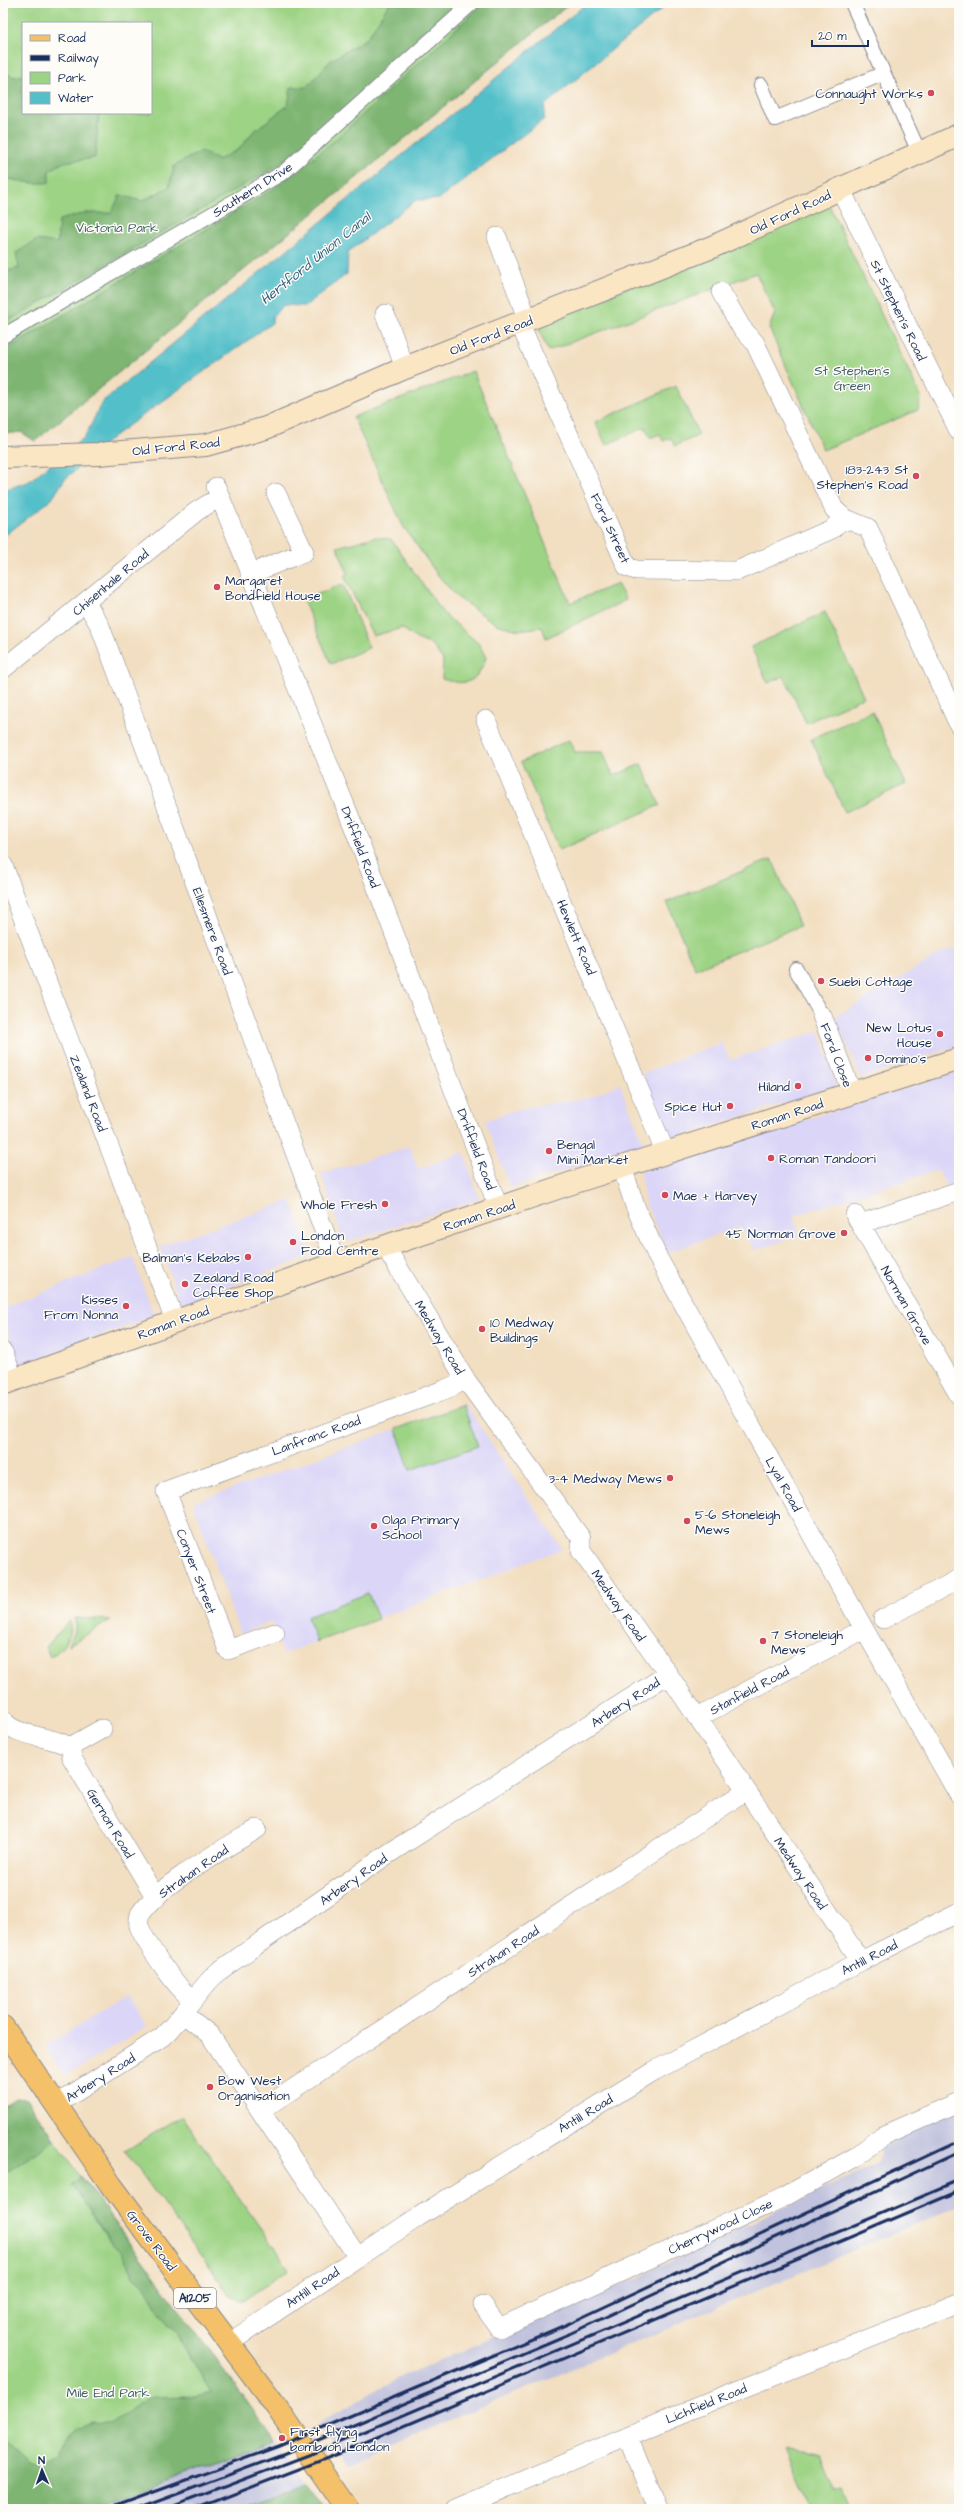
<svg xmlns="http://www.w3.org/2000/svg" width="962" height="2512" font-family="'Architects Daughter',sans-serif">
<rect width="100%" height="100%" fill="#fdfcf7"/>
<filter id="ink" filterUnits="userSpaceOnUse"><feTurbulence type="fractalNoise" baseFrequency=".025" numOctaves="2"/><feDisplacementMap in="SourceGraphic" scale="8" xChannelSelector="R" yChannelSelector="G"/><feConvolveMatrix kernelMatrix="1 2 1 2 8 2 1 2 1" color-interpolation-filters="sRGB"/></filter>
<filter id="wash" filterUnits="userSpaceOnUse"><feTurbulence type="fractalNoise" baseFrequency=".012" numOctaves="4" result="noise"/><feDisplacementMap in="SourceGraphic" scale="16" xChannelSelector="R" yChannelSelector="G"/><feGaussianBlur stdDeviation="0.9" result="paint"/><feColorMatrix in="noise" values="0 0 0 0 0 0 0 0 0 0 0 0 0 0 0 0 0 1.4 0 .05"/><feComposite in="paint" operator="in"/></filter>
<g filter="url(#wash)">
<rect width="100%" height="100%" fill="#f2dec0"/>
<path fill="#dbd6f7" d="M959 947V1045L861 1078 835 1017 940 954Z
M819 1031 836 1086 669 1140 642 1074 722 1042 730 1060Z
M959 1072V1182L946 1187 938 1170 793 1216 800 1236 754 1250 740 1226 668 1253 645 1202 640 1171Z
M620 1084 644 1145 510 1188 485 1121 517 1109 590 1097Z
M410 1146 418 1169 464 1152 479 1199 344 1243 321 1174Z
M291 1200 312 1255 181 1305 160 1246Z
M133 1257 154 1316 20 1365 3 1318V1308Z
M465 1404 562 1549 283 1654 271 1622 240 1634 193 1503Z
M127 1996 147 2027 65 2076 45 2046Z"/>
<path fill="#c1c2dd" d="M959 2109V2206L346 2464 317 2423 400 2377 636 2278 878 2163 882 2143Z
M275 2440 303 2483 241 2509H87L162 2484Z"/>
<path fill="#9dd384" stroke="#5c8171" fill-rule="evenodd" d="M3 3H570L35 441 21 432 3 434ZM23 23H151V113H23Z
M829 205 921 397 918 410 823 450 769 328 775 313 756 273 548 351 537 325Z
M473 371 570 603 617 584 626 600 546 638 542 627 518 630 496 624 457 597 437 574 403 526 353 417Z
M676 386 699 435 675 446 671 438 663 441 660 434 650 438 645 427 606 445 595 422Z
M375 537 391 539 443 613 479 644 486 658C476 684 467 686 442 679L443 660 432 645 417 639 402 628 373 636 344 576 348 574 337 547Z
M343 584 369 648 331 664 303 600Z
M825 612 864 697 806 723 784 676 768 683 751 647Z
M872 711 906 784 845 812 811 739Z
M569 740 575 752H603L613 776 641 764 660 805 559 850 521 762Z
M772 859 800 926 695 969 667 902Z
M463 1405 478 1446 410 1470 396 1429Z
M368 1593 378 1619 316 1642 307 1617Z
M75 1618 111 1620 69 1645 75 1631Z
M70 1620C72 1636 64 1649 50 1657L46 1647Z
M18 2097 27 2099 61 2149 275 2440 162 2484 87 2509H3V2107Z
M182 2116 289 2269 242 2301 229 2294 125 2151Z
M786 2448 820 2457 834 2489 841 2487 850 2509H811Z"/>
<path fill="#7eb572" stroke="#4c7268" d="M459 3 306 144 275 167 3 324V272L19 268 16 253 37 240 57 243 59 220 85 213H111L120 195 142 201 169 187 174 166 201 151 218 160 239 149 253 132 288 105 291 87H307L330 61 367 38 389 4Z
M484 3H570L35 441 21 432 3 434V351L275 188 335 140Z
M3 71 14 77 23 75V113H99L95 158 64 162 49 171V183H31L3 178Z
M18 2097 27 2099 54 2140 3 2175V2107Z
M81 2177 275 2440 162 2484 87 2509H3V2440L29 2463 38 2466 56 2454 65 2438 78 2427 91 2422 110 2423 147 2399 155 2397 195 2396 212 2392 182 2345 175 2330 167 2325 144 2285 134 2276 121 2252 112 2244 72 2185Z
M303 2483 326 2509H241Z"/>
<path fill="#52bfc9" stroke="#367794" d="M587 3H669L545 105 544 119 439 199 416 200 348 252 347 274 305 306 284 305 273 315 272 323 114 436 64 480 52 499 3 537V490L28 482 85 437 102 402Z"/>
</g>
<g filter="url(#ink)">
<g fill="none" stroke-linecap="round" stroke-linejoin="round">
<g stroke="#86868f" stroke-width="16">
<path id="pedestrian" d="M852 3 919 152
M761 85 775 119 882 74
M3 336 284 172 472 3
M796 969 822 1016"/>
</g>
<g stroke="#86868f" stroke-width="20">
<path id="minor" d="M840 188 959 431
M497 237 528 321
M721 292 741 327 755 343 834 509 844 518 868 528 959 725
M385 314 405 368
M520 324 627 567 636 570 737 571 832 529 844 518
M216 487 353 825 499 1209
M250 574 304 552 276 493
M86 602 100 626 336 1263
M3 669 197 511 220 497
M486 720 666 1154
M3 865 175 1321
M822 1016 852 1093
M622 1167 635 1206 658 1258 864 1629 959 1795
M855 1215 959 1395
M860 1224 959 1191
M385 1246 466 1380 581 1538V1551L668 1674 861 1961
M3 1352 14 1380
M883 1619 959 1579
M275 1633 228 1650 166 1491 444 1390 466 1380
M697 1718 864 1629
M3 1719C12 1737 51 1735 70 1747L72 1758 156 1898
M70 1747 102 1729
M193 2000C178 1990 146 1944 139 1926 138 1922 139 1918 140 1914 161 1883 224 1849 257 1829
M183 2013 210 2035 357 2256
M57 2104 162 2037C184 2017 197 1990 219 1971L388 1854 668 1674
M261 2110 746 1791
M483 2305 499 2328 784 2197 857 2156 882 2136 959 2102
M229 2343 418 2217 654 2071 861 1961 959 1912
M628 2436 658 2509
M456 2509 716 2399 959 2303"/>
</g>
<g stroke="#86868f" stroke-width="24">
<path id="secondary" d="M3 457 98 454 206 445 266 428 405 368 712 247 959 135
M3 1384 336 1263 581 1180 959 1059"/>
</g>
<g stroke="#86868f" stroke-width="24">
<path id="primary" d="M3 2027 111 2185 276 2406 347 2509"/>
</g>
<use href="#pedestrian" stroke="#fff" stroke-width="14"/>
<use href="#minor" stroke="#fff" stroke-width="19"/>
<use href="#secondary" stroke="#fbe6c4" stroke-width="22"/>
<use href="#primary" stroke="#f4c16b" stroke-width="22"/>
<path stroke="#1b2f5e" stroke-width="3" d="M108 2509 279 2446 570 2323 959 2141
M137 2509 285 2454 569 2334 959 2152
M166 2509 311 2454 959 2181
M195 2509 338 2454 959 2191"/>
</g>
</g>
<g fill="#d1495b" stroke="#fdfcf7" stroke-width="1.5">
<circle cx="931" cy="93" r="4"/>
<circle cx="916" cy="476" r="4"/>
<circle cx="217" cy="587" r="4"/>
<circle cx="821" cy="981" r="4"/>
<circle cx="940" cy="1034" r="4"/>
<circle cx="868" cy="1058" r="4"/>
<circle cx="798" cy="1086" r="4"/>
<circle cx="730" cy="1106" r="4"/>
<circle cx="549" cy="1151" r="4"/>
<circle cx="771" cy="1158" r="4"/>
<circle cx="665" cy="1195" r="4"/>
<circle cx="385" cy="1204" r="4"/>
<circle cx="844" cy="1233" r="4"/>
<circle cx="293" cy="1242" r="4"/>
<circle cx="248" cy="1257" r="4"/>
<circle cx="185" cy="1284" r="4"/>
<circle cx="126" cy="1306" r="4"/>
<circle cx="482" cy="1329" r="4"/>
<circle cx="670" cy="1478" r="4"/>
<circle cx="687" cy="1521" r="4"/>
<circle cx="374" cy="1526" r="4"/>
<circle cx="763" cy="1641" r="4"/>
<circle cx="210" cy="2087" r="4"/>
<circle cx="282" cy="2438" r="4"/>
</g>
<g text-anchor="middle" stroke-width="3" stroke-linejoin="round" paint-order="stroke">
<rect fill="#fdfcf7" stroke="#5f6c8c" stroke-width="1" x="174" y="2288" width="42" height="20" rx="3"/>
<g font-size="12" font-weight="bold" fill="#1b2f5e">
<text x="195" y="2302">A1205</text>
</g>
<g font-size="13" fill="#1b2f5e" stroke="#fdfcf7" text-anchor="start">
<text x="923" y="98" text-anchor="end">Connaught Works</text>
<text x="908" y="474" text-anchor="end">183-243 St<tspan x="908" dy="15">Stephen's Road</tspan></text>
<text x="225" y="585">Margaret<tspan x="225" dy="15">Bondfield House</tspan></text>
<text x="829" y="986">Suebi Cottage</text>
<text x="932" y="1032" text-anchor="end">New Lotus<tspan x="932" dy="15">House</tspan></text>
<text x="876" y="1063">Domino's</text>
<text x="790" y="1091" text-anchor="end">Hiland</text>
<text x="722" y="1111" text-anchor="end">Spice Hut</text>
<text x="557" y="1149">Bengal<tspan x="557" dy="15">Mini Market</tspan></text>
<text x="779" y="1163">Roman Tandoori</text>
<text x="673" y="1200">Mae + Harvey</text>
<text x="377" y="1209" text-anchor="end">Whole Fresh</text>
<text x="836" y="1238" text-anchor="end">45 Norman Grove</text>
<text x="301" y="1240">London<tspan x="301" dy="15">Food Centre</tspan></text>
<text x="240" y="1262" text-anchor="end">Balman's Kebabs</text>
<text x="193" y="1282">Zealand Road<tspan x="193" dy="15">Coffee Shop</tspan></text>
<text x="118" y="1304" text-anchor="end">Kisses<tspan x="118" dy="15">From Nonna</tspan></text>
<text x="490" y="1327">10 Medway<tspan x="490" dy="15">Buildings</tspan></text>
<text x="662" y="1483" text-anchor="end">3-4 Medway Mews</text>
<text x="695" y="1519">5-6 Stoneleigh<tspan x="695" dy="15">Mews</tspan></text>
<text x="382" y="1524">Olga Primary<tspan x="382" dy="15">School</tspan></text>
<text x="771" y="1639">7 Stoneleigh<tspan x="771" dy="15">Mews</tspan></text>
<text x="218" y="2085">Bow West<tspan x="218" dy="15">Organisation</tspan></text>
<text x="290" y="2436">First flying<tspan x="290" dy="15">bomb on London</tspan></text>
</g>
<g font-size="13" fill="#1b2f5e" stroke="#fdfcf7">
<text transform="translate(252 189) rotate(-32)" y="5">Southern Drive</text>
<text transform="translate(790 212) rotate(-25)" y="5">Old Ford Road</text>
<text transform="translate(899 310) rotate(64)" y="5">St Stephen's Road</text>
<text transform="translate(491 335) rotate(-21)" y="5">Old Ford Road</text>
<text transform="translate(176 446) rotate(-6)" y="5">Old Ford Road</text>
<text transform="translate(611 528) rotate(65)" y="5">Ford Street</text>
<text transform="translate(110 582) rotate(-40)" y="5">Chisenhale Road</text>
<text transform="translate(361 847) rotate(69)" y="5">Driffield Road</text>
<text transform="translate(213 931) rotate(70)" y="5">Ellesmere Road</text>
<text transform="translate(577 937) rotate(67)" y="5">Hewlett Road</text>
<text transform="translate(837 1055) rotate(69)" y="5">Ford Close</text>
<text transform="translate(89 1093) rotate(69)" y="5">Zealand Road</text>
<text transform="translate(787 1114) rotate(-18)" y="5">Roman Road</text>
<text transform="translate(477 1149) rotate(69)" y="5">Driffield Road</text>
<text transform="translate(479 1215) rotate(-18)" y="5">Roman Road</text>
<text transform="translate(907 1305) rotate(60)" y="5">Norman Grove</text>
<text transform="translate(173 1322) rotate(-20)" y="5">Roman Road</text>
<text transform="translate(440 1337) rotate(59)" y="5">Medway Road</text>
<text transform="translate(316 1435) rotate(-20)" y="5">Lanfranc Road</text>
<text transform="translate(784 1484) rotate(61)" y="5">Lyal Road</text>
<text transform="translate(197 1571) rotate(69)" y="5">Conyer Street</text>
<text transform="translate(619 1605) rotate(55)" y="5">Medway Road</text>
<text transform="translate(749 1690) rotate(-28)" y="5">Stanfield Road</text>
<text transform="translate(625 1702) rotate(-33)" y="5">Arbery Road</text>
<text transform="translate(111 1823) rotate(59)" y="5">Gernon Road</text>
<text transform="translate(193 1871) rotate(-35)" y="5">Strahan Road</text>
<text transform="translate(801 1873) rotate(56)" y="5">Medway Road</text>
<text transform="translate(353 1879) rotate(-35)" y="5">Arbery Road</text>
<text transform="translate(503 1951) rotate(-33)" y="5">Strahan Road</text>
<text transform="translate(869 1957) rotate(-27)" y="5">Antill Road</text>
<text transform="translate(100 2077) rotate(-32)" y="5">Arbery Road</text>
<text transform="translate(585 2113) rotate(-31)" y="5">Antill Road</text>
<text transform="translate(720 2226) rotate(-25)" y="5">Cherrywood Close</text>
<text transform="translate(152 2240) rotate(53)" y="5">Grove Road</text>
<text transform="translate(312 2287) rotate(-34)" y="5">Antill Road</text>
<text transform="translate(706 2403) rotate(-22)" y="5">Lichfield Road</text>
</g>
<g font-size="13" fill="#426069" stroke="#fdfcf7">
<text x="117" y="232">Victoria Park</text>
<text x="852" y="375">St Stephen's<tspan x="852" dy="15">Green</tspan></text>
<text x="108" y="2397">Mile End Park</text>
</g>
<g font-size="14" font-style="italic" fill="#2c5a7e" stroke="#fdfcf7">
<text transform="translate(315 258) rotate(-39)" y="5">Hertford Union Canal</text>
</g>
</g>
<rect width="962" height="2512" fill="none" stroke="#fdfcf7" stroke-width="16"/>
<rect x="22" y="22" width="130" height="92" fill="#fdfcf7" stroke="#a3aaba"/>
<rect x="30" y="35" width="20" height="6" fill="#f4c16b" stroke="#a3aaba"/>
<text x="58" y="42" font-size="12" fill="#1b2f5e">Road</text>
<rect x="30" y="55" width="20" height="6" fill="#1b2f5e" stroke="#a3aaba"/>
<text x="58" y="62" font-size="12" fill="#1b2f5e">Railway</text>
<rect x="30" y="72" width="20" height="12" fill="#9dd384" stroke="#a3aaba"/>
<text x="58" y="82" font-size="12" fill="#1b2f5e">Park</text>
<rect x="30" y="92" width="20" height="12" fill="#52bfc9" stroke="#a3aaba"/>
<text x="58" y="102" font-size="12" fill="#1b2f5e">Water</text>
<g transform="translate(42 2470) rotate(358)" stroke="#fdfcf7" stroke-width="3" paint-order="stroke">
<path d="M0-3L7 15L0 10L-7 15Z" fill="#1b2f5e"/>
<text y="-6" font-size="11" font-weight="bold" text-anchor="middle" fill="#1b2f5e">N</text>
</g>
<path d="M812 40v6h56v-6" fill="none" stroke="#1b2f5e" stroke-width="2"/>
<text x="818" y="40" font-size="12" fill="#1b2f5e" stroke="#fdfcf7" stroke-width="3" paint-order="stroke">20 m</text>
</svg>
